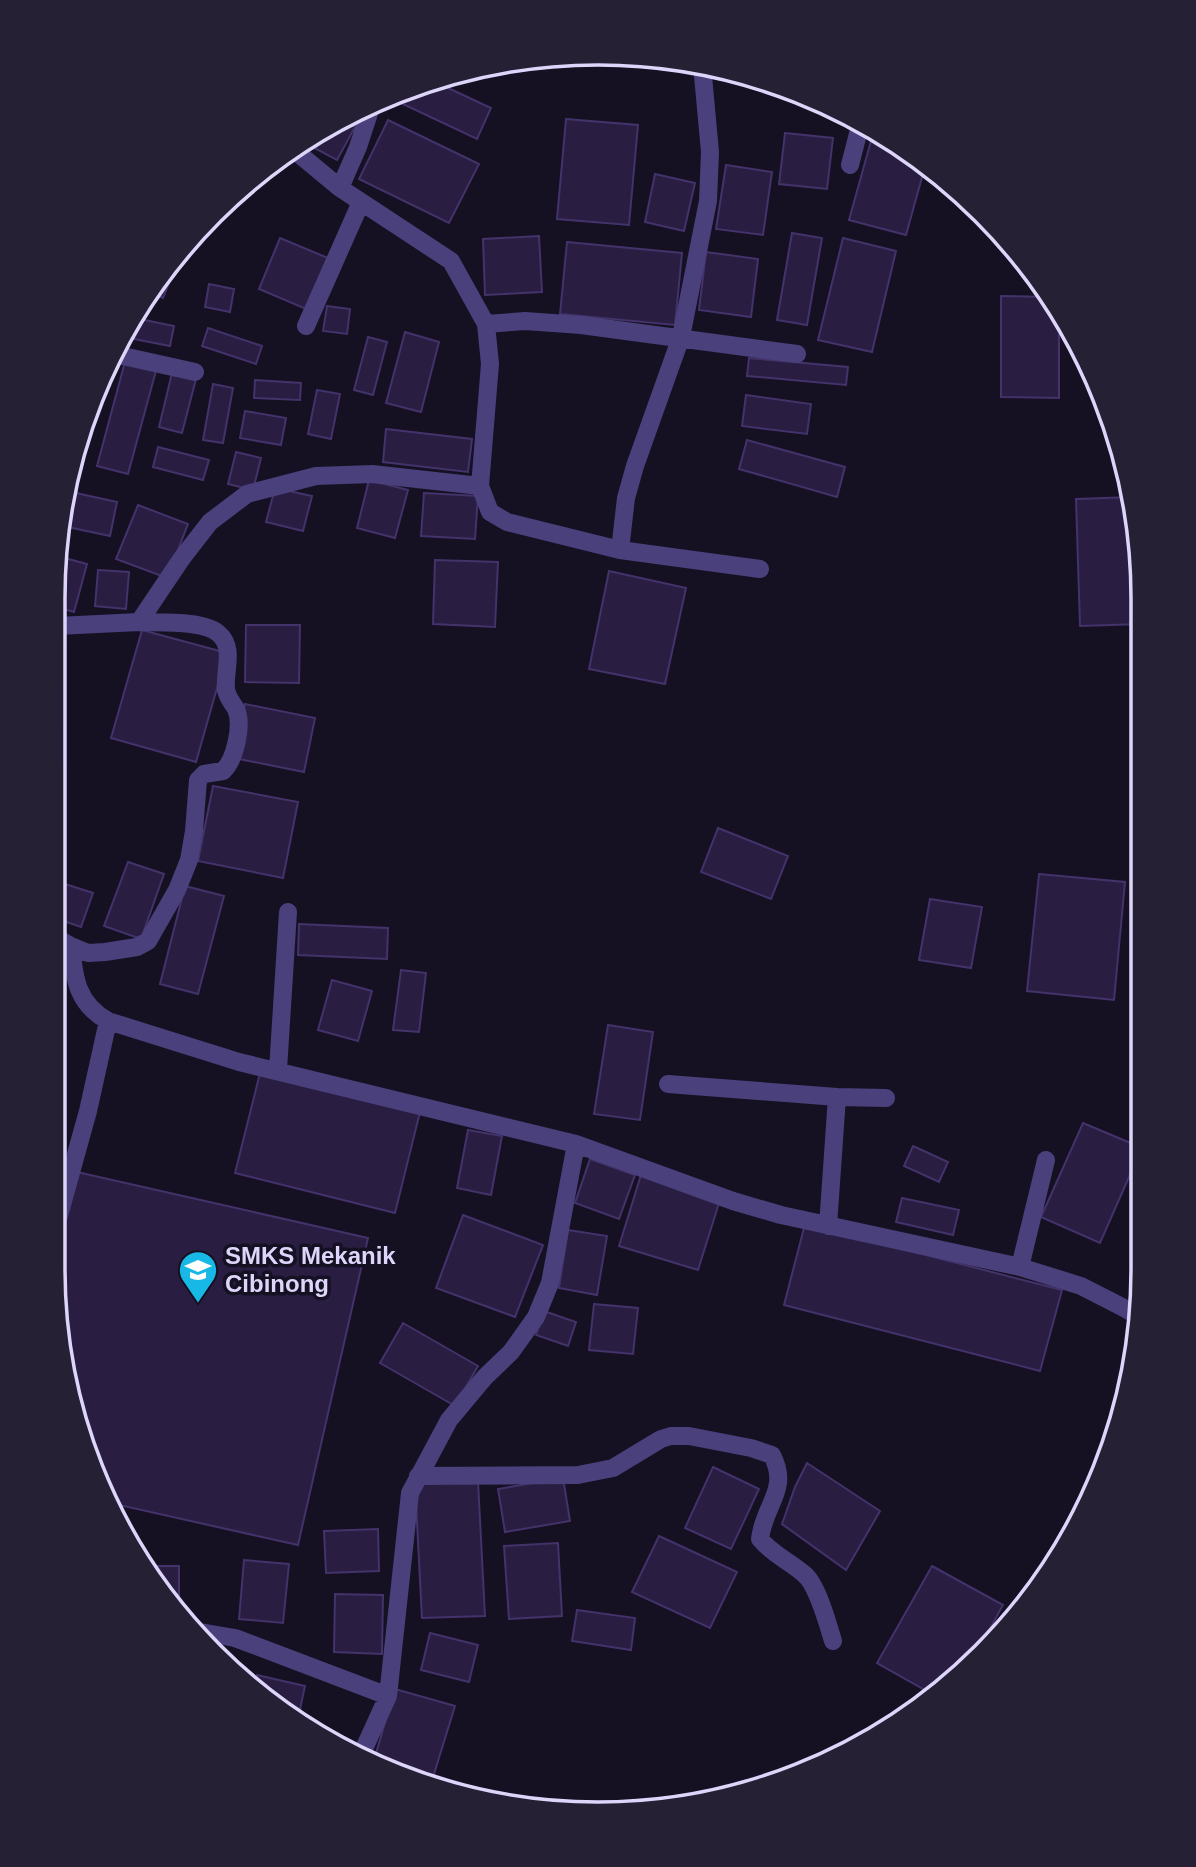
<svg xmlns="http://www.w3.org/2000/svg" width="1196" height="1867" font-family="Arial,sans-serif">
<rect width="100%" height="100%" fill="#151022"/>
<path fill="#291e41" stroke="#44326b" stroke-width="2" d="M431 80 491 108 477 139 388 97Z
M340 119 355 127 337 160 303 142 326 125Z
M566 119 638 125 629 225 557 219Z
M388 120 479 164 449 223 359 179Z
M874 130 926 163 906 235 849 220Z
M785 133 833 138 827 189 779 184Z
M726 165 772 172 763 235 716 229Z
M655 174 695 183 684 231 645 222Z
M792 233 822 238 807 325 777 320Z
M539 236 542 292 485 295 483 239Z
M280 238 328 258 306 309 259 289Z
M843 238 896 251 872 352 818 340Z
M567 242 682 253 675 325 560 314Z
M706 252 758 259 751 317 699 310Z
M176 254 180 256 163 298 150 293 165 266Z
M209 284 234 289 230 312 205 307Z
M1001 296 1050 297 1059 312V398L1001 397Z
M327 306 350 309 347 334 323 331Z
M135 318 174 326 170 346 124 337Z
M208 328 262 346 256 364 202 346Z
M405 332 439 342 421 412 386 403Z
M368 337 387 342 373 395 354 390Z
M126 358 157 367 128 474 97 466Z
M749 358 848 367 846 385 747 376Z
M172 373 196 379 182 433 159 427Z
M255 380 301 383 300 400 254 398Z
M213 384 233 388 223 443 203 440Z
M317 390 340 394 331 439 308 434Z
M746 395 811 404 807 434 742 426Z
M245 411 286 418 281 445 240 438Z
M386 429 472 439 468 472 383 462Z
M747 440 845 467 837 497 739 469Z
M158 447 209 460 203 480 153 467Z
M236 452 261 458 253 490 228 484Z
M369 480 408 490 395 538 357 528Z
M275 488 312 496 303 531 266 522Z
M67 491 117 502 110 536 58 525Z
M424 493 478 496 475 539 421 536Z
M1132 497 1142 562V624L1080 626 1076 499Z
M138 505 188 524 167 578 116 559Z
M57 556 87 564 74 612 57 607Z
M435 560 498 562 495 627 433 624Z
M98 570 129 572 126 609 95 606Z
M609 571 686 588 665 684 589 669Z
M246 625H300L299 683 245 682Z
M142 630 227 653 196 762 111 738Z
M245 704 315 718 304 772 234 758Z
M213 786 298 802 283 878 198 861Z
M718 828 788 856 771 899 701 872Z
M128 862 164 874 141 939 104 926Z
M1039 874 1125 882 1114 1000 1027 991Z
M65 884 93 893 81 927 55 918Z
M185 886 224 896 198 994 160 984Z
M930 899 982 907 971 968 919 960Z
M299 924 388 928 387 959 298 955Z
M401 970 426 973 419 1032 393 1030Z
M332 980 372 991 358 1041 318 1030Z
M608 1025 653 1032 640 1120 594 1114Z
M260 1073 420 1112 395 1213 235 1173Z
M1083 1123 1140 1147V1152L1100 1243 1041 1217Z
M468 1130 502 1136 491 1195 457 1188Z
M913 1146 948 1162 939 1182 904 1166Z
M590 1159 635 1175 619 1219 575 1203Z
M77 1172 368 1238 298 1545 110 1503 81 1444 53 1275Z
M641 1175 720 1200 698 1270 619 1246Z
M902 1198 959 1210 953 1235 896 1222Z
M463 1215 543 1245 515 1317 436 1288Z
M805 1224 1062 1290 1040 1371 784 1305Z
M568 1230 607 1236 597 1295 559 1288Z
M594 1304 638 1308 633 1354 589 1350Z
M544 1311 576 1322 568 1346 536 1335Z
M403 1323 478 1366 455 1406 380 1363Z
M807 1463 880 1511 846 1570 782 1524 795 1487Z
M713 1467 759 1489 731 1549 685 1528Z
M563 1478 570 1521 505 1532 498 1489Z
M478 1481 485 1616 422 1618 415 1484Z
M378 1529 379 1571 326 1573 324 1531Z
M659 1536 737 1572 710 1628 632 1592Z
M558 1543 562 1616 509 1619 504 1546Z
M244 1560 289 1564 283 1623 239 1619Z
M142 1566H179V1609L145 1572Z
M932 1566 1003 1605 977 1652 932 1694 877 1663Z
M335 1594 383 1595 382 1654 334 1652Z
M577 1610 635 1618 631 1650 572 1641Z
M430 1633 478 1645 469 1682 421 1670Z
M257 1675 305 1686 298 1719 266 1702 253 1689Z
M395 1689 455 1706 430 1787 422 1785 374 1760Z"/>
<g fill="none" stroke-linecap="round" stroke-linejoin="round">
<path stroke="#49407c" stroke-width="18" d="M702 65 710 152 708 201 681 337 635 466 626 498 620 550 760 569
M293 149 340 188 451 261 486 324 490 364 480 486 490 512 507 522 620 550
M850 165 861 122
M340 188 358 147 372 104
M486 324 525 321 581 325 797 354
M306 326 361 202
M114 354 195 372
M57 626 139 622 182 558 210 522 247 494 316 476 372 474 480 486
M55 937 71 946C74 978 77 1004 108 1021L239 1062 576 1144 733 1201 781 1215 1020 1267 1081 1286 1126 1309 1139 1317
M71 946 88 953 105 952 137 947 148 941 177 890 189 860 194 831 198 780 204 774 223 771C235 760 243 725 236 709 232 702 228 699 226 690 224 671 235 648 219 634 205 620 159 623 139 622
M278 1070 288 912
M668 1084 837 1097
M828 1226 837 1097 886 1098
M53 1237 88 1111 108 1021
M1020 1267 1046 1160
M418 1476 578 1475 613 1468 661 1439 671 1436H689L751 1448 772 1455C790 1490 764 1504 760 1539 772 1554 789 1561 804 1574 817 1584 828 1624 833 1641
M200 1632 235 1638 388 1696
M362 1753 388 1696 410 1493 449 1420 485 1377 511 1352 536 1317 550 1283 576 1144"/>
</g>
<defs>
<g id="school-pin" transform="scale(2.0125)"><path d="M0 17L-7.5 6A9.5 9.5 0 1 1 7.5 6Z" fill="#17b8e5" stroke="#151022"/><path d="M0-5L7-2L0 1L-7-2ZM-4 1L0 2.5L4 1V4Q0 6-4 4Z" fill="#fff"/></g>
</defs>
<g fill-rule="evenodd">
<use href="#school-pin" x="198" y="1270"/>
</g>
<g text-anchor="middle" stroke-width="7" stroke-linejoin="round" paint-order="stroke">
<g font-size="24" font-weight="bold" fill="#ded5fb" stroke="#151022" text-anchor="start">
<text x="225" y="1264">SMKS Mekanik<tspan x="225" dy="28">Cibinong</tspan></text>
</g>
</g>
<path d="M0 0H1196V1867H0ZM598 65H598A533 533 0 0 1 1131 598V1269A533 533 0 0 1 598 1802H598A533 533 0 0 1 65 1269V598A533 533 0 0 1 598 65Z" fill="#252033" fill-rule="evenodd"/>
<path fill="none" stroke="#ded5fb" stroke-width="3.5" d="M598 65H598A533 533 0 0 1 1131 598V1269A533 533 0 0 1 598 1802H598A533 533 0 0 1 65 1269V598A533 533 0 0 1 598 65Z"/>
</svg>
